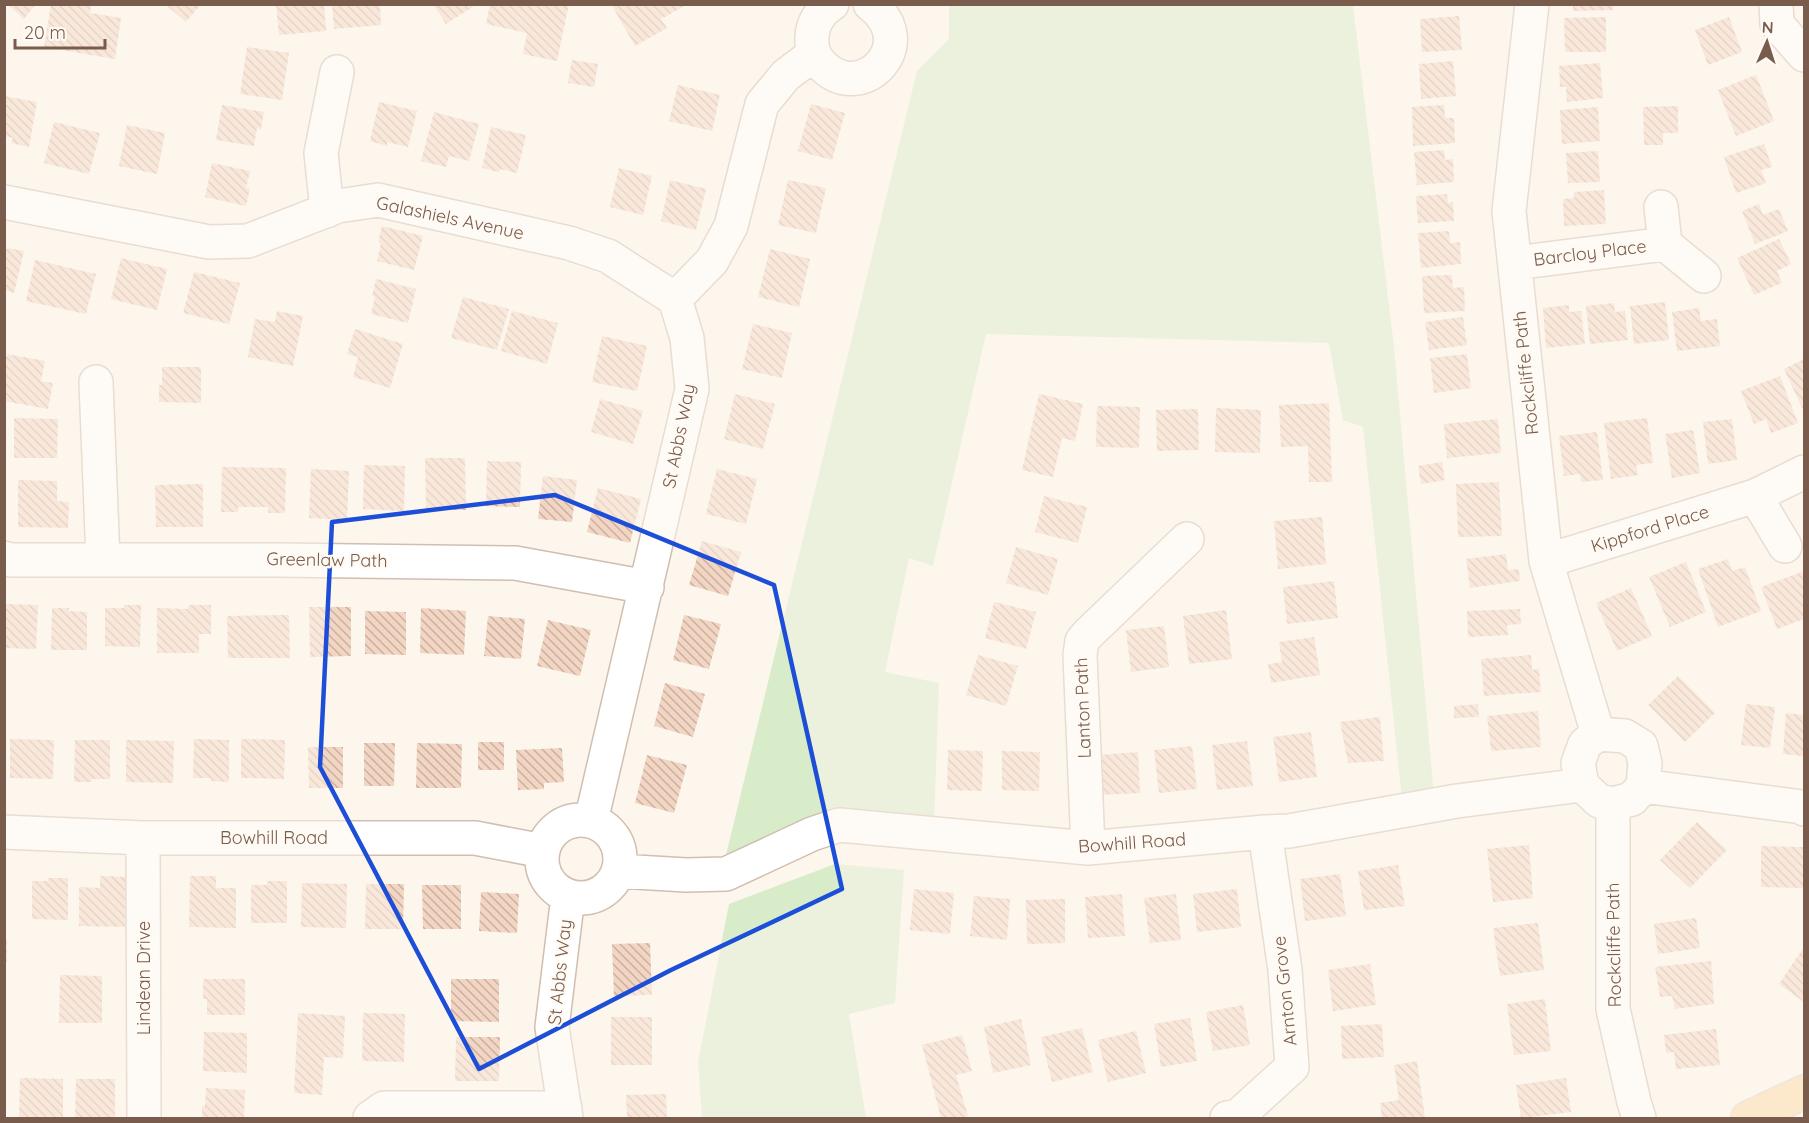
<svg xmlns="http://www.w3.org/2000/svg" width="1809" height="1123" font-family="Quicksand,sans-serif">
<defs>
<pattern id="building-back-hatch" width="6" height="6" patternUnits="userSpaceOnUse" patternTransform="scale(1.5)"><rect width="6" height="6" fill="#f3d5c3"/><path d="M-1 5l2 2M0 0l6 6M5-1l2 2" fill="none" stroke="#cab0a1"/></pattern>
</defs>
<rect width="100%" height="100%" fill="#fdf6ec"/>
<path fill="#d8ecc9" d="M949 5H1353L1394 347 1434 796 1402 800 1363 427 1343 420 1329 343 986 334 933 566 909 558 885 672 939 683 934 825 837 818 723 867 917 71 949 39Z
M835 864 904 870 895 1003 849 1014 866 1118H702L698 1062 729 904Z"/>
<path fill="url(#building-back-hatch)" d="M7 4H36L24 19Z
M51 4H91L90 13 121 18 115 59 44 47Z
M165 4H201L186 22Z
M276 4H324L326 31 279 35Z
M332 4H380L381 25 334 29Z
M433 4H477L446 24Z
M490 4H569L557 61 523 54 527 33 486 24Z
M611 4H688L661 19 667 28 635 46Z
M1573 4H1613V10L1573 11Z
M1459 16 1462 50 1422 52 1420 19Z
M1606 17V52H1565L1564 18Z
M1729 17 1742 52 1708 65 1695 30Z
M247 47 289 53 282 100 240 94Z
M572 60 598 64 594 87 568 83Z
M1453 61 1456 96 1421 99 1419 64Z
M1600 63 1603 98 1567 102 1566 87H1560L1559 66Z
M1756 75 1774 121 1736 136 1718 90Z
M678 85 720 95 712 131 669 121Z
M4 96 37 102 29 147 11 143 13 138 4 136Z
M379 102 417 111 408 147 387 142V146L370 141Z
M811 104 845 113 832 160 798 151Z
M222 105 264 112 261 129 257 128 254 146 216 140Z
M1444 105 1445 118H1454L1455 143 1413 146 1412 107Z
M1678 106V133H1663V145H1644L1643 107Z
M1598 107 1600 141 1562 144 1560 110Z
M434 112 479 124 469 161 449 156 446 167 421 161Z
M54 122 100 133 89 174 44 163Z
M127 125 165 133 157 174 119 166Z
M491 127 526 135 517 173 500 169 499 172 482 168Z
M1764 144 1772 167 1761 170 1766 183 1736 193 1724 157Z
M1444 150 1445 160 1453 159 1454 182 1417 185 1414 152Z
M1598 151 1600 182 1568 183 1566 153Z
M212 163 250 171 246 188 250 189 246 206 205 197Z
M619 168 652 176 643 215 610 207Z
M670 180 706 189 696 230 661 221Z
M788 180 826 188 816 233 778 225Z
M1604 190 1606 224 1564 226 1563 199 1574 198V192Z
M1447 194 1448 203 1453 202 1454 221 1418 223 1416 196Z
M1759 204 1763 215 1779 209 1788 231 1755 244 1742 211Z
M382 226 423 236 414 270 377 261 381 243 378 242Z
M1449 231 1450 243 1460 242 1461 264 1421 268 1418 233Z
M1779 239 1791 264 1777 271 1782 283 1754 295 1737 258Z
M7 248 24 251 14 293 4 290V251H6Z
M770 249 810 259 799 307 758 297Z
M121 258 167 269 157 310 111 299Z
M35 260 96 274 86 314 26 301Z
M194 272 240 283 229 324 183 313Z
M1452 275 1453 288 1464 287 1465 311 1424 313 1422 276Z
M376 279 416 289 408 323 371 314 375 297 372 296Z
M463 297 509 309 497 350 451 338Z
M1665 302 1669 340 1634 344 1630 306Z
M1614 303 1615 312 1625 311 1628 340 1590 344 1586 306Z
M1569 305V312L1581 311 1585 344 1546 348 1543 308Z
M1699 308 1701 321 1717 319 1720 346 1677 351 1672 312Z
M277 311 303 316 293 366 248 357 255 319 275 322Z
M512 311 558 323 547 364 501 351Z
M1463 317 1467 345 1429 350 1425 322Z
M753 324 792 333 782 378 742 369Z
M355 329 403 344 390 388 353 377 358 357 347 354Z
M602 336 647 346 637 391 592 382Z
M7 354 45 361 41 381 53 383 48 409 4 401V365Z
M1467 354 1471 388 1434 393 1430 358Z
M1804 359V412L1784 369Z
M162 367H201V403L159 402V385H162Z
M1780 376 1798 423 1771 433 1766 419 1754 424 1741 391Z
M735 394 775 404 763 449 724 439Z
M1039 394 1083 404 1075 441 1062 438 1053 477 1022 470Z
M600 399 643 411 633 444 591 432Z
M1329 403 1332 482H1309L1308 446 1281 447 1279 405Z
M1097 406 1140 407 1139 448 1096 447Z
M1216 408 1261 410 1260 453 1215 452Z
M1198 409 1199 450 1157 451 1156 410Z
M14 418 58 419 57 458H14Z
M1647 418 1653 463 1636 465 1638 475 1611 479 1604 423Z
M1498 419 1501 453 1447 458 1444 424Z
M1732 419 1737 460 1708 464 1703 422Z
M1693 430 1700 473 1672 478 1665 434Z
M1597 432 1603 480 1581 482 1580 474 1564 476 1559 436Z
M425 458H465L466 510H426Z
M487 461 521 462 520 507 486 506Z
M1442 462 1445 480 1421 484 1418 466Z
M364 465 405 466 404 511 363 509Z
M222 467 286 468 285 513H268V507H238V512H221Z
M311 469 349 471 347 520 309 518Z
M717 469 757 479 746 524 706 514Z
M543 476 577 480 572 522 538 519Z
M18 480 57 481V501L69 502 68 528 18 527Z
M1499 482 1502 536 1458 537 1456 484Z
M203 484V527H156L155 485Z
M598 488 641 499 630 543 587 532Z
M1044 496 1087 507 1078 543 1035 532Z
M1322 517 1326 564 1278 569 1274 521Z
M702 541 741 552 728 596 689 585Z
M1016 547 1058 559 1048 595 1006 583Z
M1506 554 1508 570 1519 569 1520 581 1470 588 1466 559Z
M1728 559 1732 571 1745 567 1761 611 1718 627 1698 569Z
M1686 562 1706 612 1670 627 1649 577Z
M1804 571V619L1777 629 1761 587Z
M1334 581 1338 618 1287 624 1283 587Z
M1631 588 1652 636 1617 651 1596 603Z
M994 602 1036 612 1026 649 985 638Z
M4 604 38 605 36 649 4 648Z
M124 605H141L140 647 105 646V608H124Z
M189 605H211V634H199V653H157V608L188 609Z
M309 607H351V656L310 657Z
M52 608H69V611L87 612V650H51Z
M421 608 466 611 464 655 420 653Z
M1520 609 1521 624 1507 625 1508 635 1468 637 1467 611Z
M1226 610 1232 659 1189 664 1183 616Z
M365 611 406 612V655L365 654Z
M289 615 290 658H228L227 616Z
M684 615 721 624 709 669 673 660Z
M488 616 525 619 521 659 484 656Z
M548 620 591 630 580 676 537 666Z
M1164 626 1169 667 1131 672 1126 630Z
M1314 637 1320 675 1271 683 1268 664 1282 662 1279 642Z
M978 655 1018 666 1006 706 966 695Z
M1531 655 1532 670 1539 669 1541 692 1484 696 1481 659Z
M1678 676 1715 713 1685 742 1648 705Z
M665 683 705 694 693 737 654 726Z
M1478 704 1479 717 1454 718V706Z
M1746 704 1775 707 1770 748 1741 745Z
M1538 711 1541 747 1491 751 1487 716Z
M1786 713 1804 715V756L1783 754Z
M1380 717 1384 761 1348 763 1340 722Z
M1311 732 1317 777 1279 782 1273 737Z
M10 739 54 740 53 779 10 778Z
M194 739 229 740V782L211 781V778H193Z
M241 739 285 740 284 779 241 778Z
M75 740H110V779H92L91 782H74Z
M126 740 174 741 173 783 126 782Z
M1247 741 1253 786 1217 790 1212 745Z
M478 742H504V770H478Z
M364 743H395L394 786H364Z
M417 743 462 744 461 788H416Z
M1192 746 1197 789 1159 793 1154 750Z
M308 747H343V788H309Z
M562 748 564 782 544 783V789L518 790 516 750Z
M948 750 983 751 982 791 947 790Z
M1002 751 1040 752 1039 791 1002 790Z
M1138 752 1140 793 1101 795 1098 755Z
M647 755 687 765 674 813 635 803Z
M1697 822 1727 850 1690 888 1660 860Z
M1529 845 1533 898 1493 902 1487 849Z
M1761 846 1804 847V888L1761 887Z
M1398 865 1405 906 1364 910 1358 871Z
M1340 874 1346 916 1305 921 1300 879Z
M100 876 126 877 125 927 79 926V887L100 888Z
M190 876H216V888H236V928L189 927Z
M48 878H68V920L32 919V881H48Z
M267 881H287V923H251V885H267Z
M302 883 347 884 346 928 301 927Z
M366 884H404L403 929H365Z
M422 885H461V929H423Z
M914 889 954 893 950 934 910 930Z
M1237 889 1241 927 1197 932 1193 894Z
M481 892 519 894 517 933 479 931Z
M1122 894 1125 936 1088 938 1085 897Z
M1176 894 1181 940 1150 943 1144 898Z
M974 896 1010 899 1007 940 970 936Z
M1065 899V943L1027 944 1026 900Z
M1696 918 1700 948 1658 954 1654 924Z
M1538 923 1544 970 1500 976 1493 928Z
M4 938H7V962H4Z
M650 943 652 995 614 996 612 944Z
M1804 947V1002L1779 984Z
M1711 961 1714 1004 1675 1009 1672 996 1660 997 1655 967Z
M1370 964 1376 1005 1333 1011 1328 970Z
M60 975 102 976V1023H59Z
M203 979H245V1015H207V999H203Z
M451 979H499V1022L451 1021Z
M1545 999 1551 1051 1514 1055 1507 1004Z
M1243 1005 1250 1045 1213 1051 1206 1012Z
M298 1013 345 1016 343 1058 324 1057 322 1095 294 1093Z
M363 1013 405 1014 404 1062 362 1061Z
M611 1017H652V1065H611Z
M1190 1018 1197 1061 1161 1067 1154 1024Z
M1021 1019 1031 1065 993 1073 984 1027Z
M1382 1024 1384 1057 1342 1059 1341 1026Z
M1082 1028 1093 1072 1052 1082 1041 1037Z
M1716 1029 1720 1065 1676 1069 1674 1052 1666 1053 1664 1035Z
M1136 1031 1146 1073 1108 1082 1098 1040Z
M204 1032 247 1033V1073L203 1071Z
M962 1035 972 1071 956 1075 968 1116 958 1118H941L922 1045Z
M456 1037H500L499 1081H455Z
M1417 1061 1425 1118H1382L1380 1103 1399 1100 1394 1065Z
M20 1078 63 1079V1118H19Z
M1566 1078 1571 1112 1521 1118 1516 1085Z
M76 1079H115V1118H75Z
M206 1088 245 1090 244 1118H202V1106H205Z
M666 1094 667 1118H627L626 1095Z"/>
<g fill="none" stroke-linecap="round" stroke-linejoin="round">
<g stroke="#d1beb0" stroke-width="36">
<path id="minor" d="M832 4C820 11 812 24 812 38 811 49 816 60 824 67 863 104 922 43 870 4
M1532 4 1509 211 1546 561 1598 734
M1776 4 1777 24 1804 55
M4 202 209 242 248 241 338 206 378 200 569 243 608 256 675 299
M327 211 321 153 337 72
M1665 244 1704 276
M1515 263 1665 244 1661 207
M96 382 103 560
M1755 496 1785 546
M4 558 11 560H278L515 563 647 587
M1546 561 1755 496 1804 472
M1598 734 1625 736 1641 746 1645 763 1643 786 1632 799 1613 804 1599 801 1582 785 1578 763 1585 744Z
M1643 786 1802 807 1804 809
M1613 804V1009L1634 1102 1639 1118
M542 859a39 39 0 1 1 78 0a39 39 0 1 1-78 0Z
M591 821 692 389 687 338 675 299 712 261 731 226 762 104 786 75 814 54
M4 832 143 838H475L543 851
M143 838 144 1118
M1088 848 1080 655 1082 641 1088 634 1187 539
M619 871 686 875 726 874 812 834 839 825 1088 848 1265 832 1289 831 1457 801 1582 785
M370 1118 384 1108H565
M566 1118 552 1027 568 896
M1227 1118 1238 1116 1292 1067 1285 970 1265 832"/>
</g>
<g stroke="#dad1cd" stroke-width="36">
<path id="major" d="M1748 1118 1804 1092"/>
</g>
<use href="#minor" stroke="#fff" stroke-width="33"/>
<use href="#major" stroke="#fbd9a5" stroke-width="33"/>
</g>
<path d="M0 0H1809V1123H0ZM555 495 774 585 842 889 671 970 479 1069 320 767 332 522Z" fill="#fdf6ec" fill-opacity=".55" fill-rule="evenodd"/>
<path fill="none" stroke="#1d4ed8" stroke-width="4.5" stroke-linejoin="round" d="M555 495 774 585 842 889 671 970 479 1069 320 767 332 522Z"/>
<g text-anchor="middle" stroke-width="4.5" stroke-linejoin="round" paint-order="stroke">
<g font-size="18" fill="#7a5c4d" stroke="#fffaf3">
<text transform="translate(450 218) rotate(12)" y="6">Galashiels Avenue</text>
<text transform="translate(1590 253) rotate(-7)" y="6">Barcloy Place</text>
<text transform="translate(1526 373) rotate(-96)" y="6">Rockcliffe Path</text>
<text transform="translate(679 436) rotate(-79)" y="6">St Abbs Way</text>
<text transform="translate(1650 529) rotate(-17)" y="6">Kippford Place</text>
<text transform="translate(327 560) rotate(1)" y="6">Greenlaw Path</text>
<text transform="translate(1083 708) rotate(-92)" y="6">Lanton Path</text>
<text x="274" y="844">Bowhill Road</text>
<text transform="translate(1132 843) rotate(-4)" y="6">Bowhill Road</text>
<text transform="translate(1614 945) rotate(-91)" y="6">Rockcliffe Path</text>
<text transform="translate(560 972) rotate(-84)" y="6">St Abbs Way</text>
<text transform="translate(144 978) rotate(-90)" y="6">Lindean Drive</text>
<text transform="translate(1285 991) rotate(-96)" y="6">Arnton Grove</text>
</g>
</g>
<rect width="1809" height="1123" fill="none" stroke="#7a5c4d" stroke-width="12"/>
<g transform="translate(1767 42) rotate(3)" stroke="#fffaf3" stroke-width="4.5" paint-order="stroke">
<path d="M0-4.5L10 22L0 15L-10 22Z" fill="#7a5c4d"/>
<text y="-9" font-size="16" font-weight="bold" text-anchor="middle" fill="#7a5c4d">N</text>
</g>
<path d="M15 39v9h90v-9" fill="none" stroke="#7a5c4d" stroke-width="3"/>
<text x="24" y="39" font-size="18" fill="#7a5c4d" stroke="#fffaf3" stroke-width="4.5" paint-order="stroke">20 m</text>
</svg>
